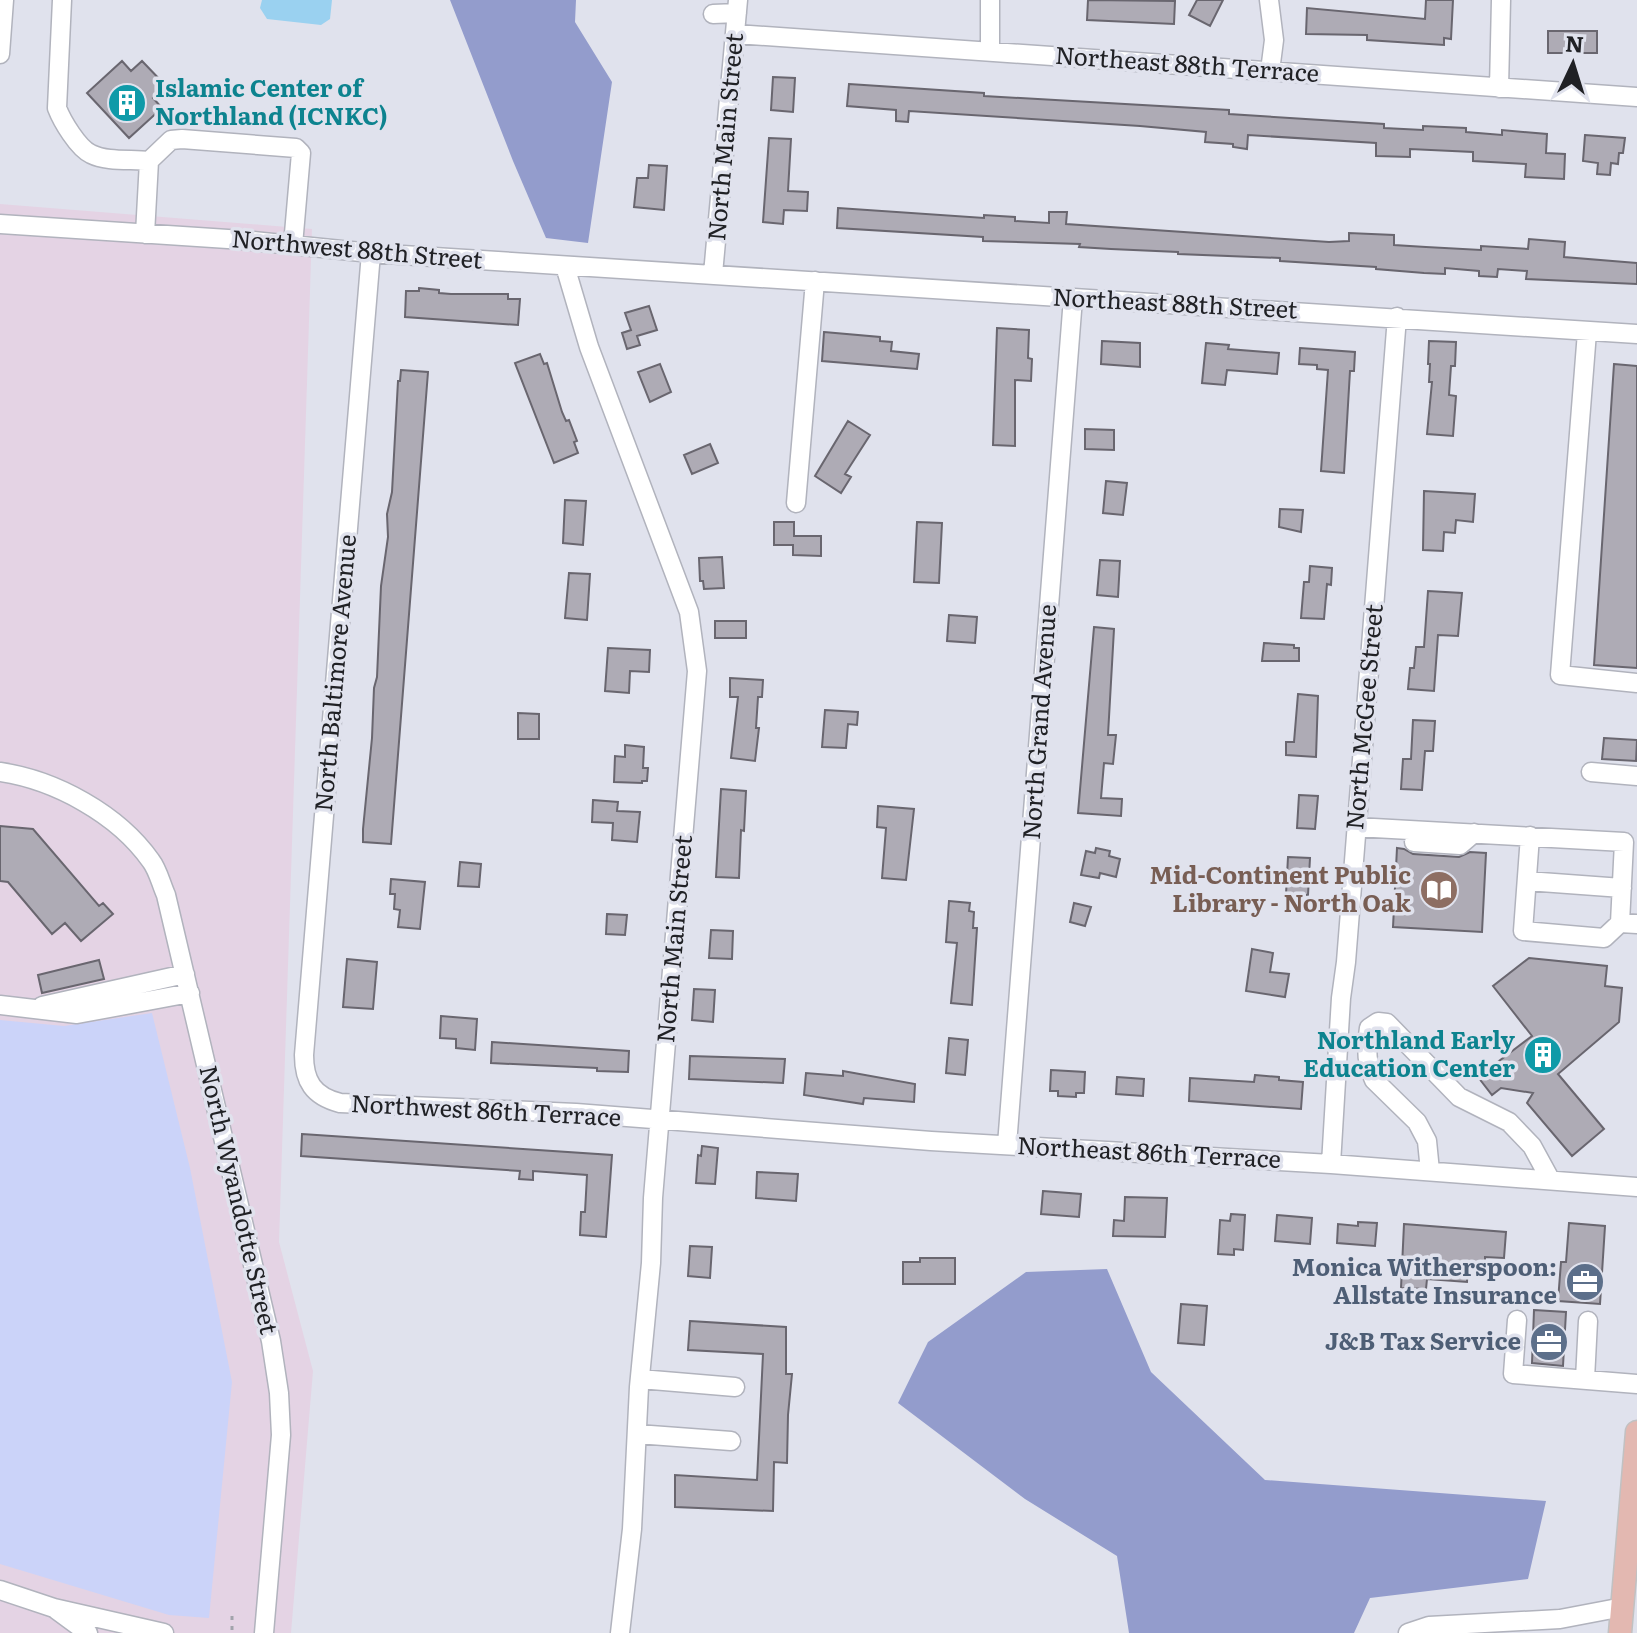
<svg xmlns="http://www.w3.org/2000/svg" width="1637" height="1633" font-family="Literata,serif">
<rect width="100%" height="100%" fill="#e0e2ed"/>
<path fill="#e4d3e4" d="M0 204 312 229 279 1242 313 1371 291 1633H0Z"/>
<path fill="#cbd3f9" d="M152 1013 190 1168 232 1382 209 1618 169 1615 0 1564V1020L64 1026Z"/>
<path fill="#939ccc" d="M450 0H576L575 22 612 82 588 243 546 238 513 161Z
M1107 1269 1151 1372 1265 1480 1546 1501 1528 1579 1370 1598 1354 1633H1129L1117 1556 1025 1499 898 1403 928 1342 1026 1272Z"/>
<path fill="#9ad1f0" d="M262 0H332L330 19 321 25 267 19 260 8Z"/>
<path fill="#aeabb5" stroke="#69666f" stroke-width="2" d="M1088 0 1175 1 1174 24 1087 20Z
M1197 0H1223L1210 26 1189 15Z
M1426 0H1453L1451 39 1444 38V45L1367 40V35L1306 34 1307 8 1425 19Z
M1548 31H1597V53H1548Z
M122 61 131 71 142 61 166 86 153 98 162 108 129 138 87 93Z
M773 77 795 78 793 112 771 110Z
M849 84 984 93V96L1229 110V114L1384 124V128L1423 130V126L1466 128V132L1502 135V130L1547 134 1546 153 1565 154 1564 179 1525 177 1526 164 1473 161V152L1410 149V157L1376 156V143L1248 135 1247 149 1233 147V144L1205 142 1206 132 1140 126 909 111 908 122 896 121V110L847 106Z
M1585 135 1625 138 1623 153H1619L1618 164 1611 163 1610 175 1597 174 1598 163 1583 161Z
M769 138 791 139 788 191 808 192 807 211 784 210 783 224 763 222Z
M649 165 667 166 664 210 634 207 637 178H648Z
M838 208 984 218V215L1015 217V221L1049 223V212H1067L1066 224 1329 242 1349 241V233L1394 235V245L1426 247 1481 250V246L1528 249 1529 239 1565 242 1564 257 1637 263V284L1526 279 1527 271 1498 269 1497 277 1479 276V271L1445 268V274L1424 273 1376 269V267L1280 261V258L1178 254V252L1111 249 1079 247 1080 244 983 241V237L837 228Z
M419 288 439 290V293L451 294H508V299H520L518 325 405 317 406 291H419Z
M649 306 657 330 637 336 640 345 627 349 622 333 631 330 625 313Z
M997 328 1029 330 1028 358 1032 359 1031 381 1015 380V446L993 445Z
M824 332 880 337V341L892 342 891 351 919 354 917 369 822 361Z
M1102 341 1140 343V367L1101 364Z
M1429 341 1456 342 1455 366H1451L1449 395 1456 396 1453 436 1427 434 1432 382H1429L1430 364H1428Z
M1206 343 1229 345 1228 349 1279 353 1277 374 1227 370 1225 385 1202 383Z
M1300 348 1355 352 1354 371H1350L1344 473 1321 471 1328 370 1317 369V365L1299 364Z
M540 354 544 364 547 363 562 412 566 421 569 420 577 441 574 442 578 453 554 463 515 363Z
M660 364 671 392 650 402 638 372Z
M1614 364 1637 366V668L1594 665Z
M401 370 428 372 391 844 363 842V829L372 738 374 688 377 677 381 586 388 537 387 514 392 492 398 381H400Z
M848 421 870 435 845 474 851 477 841 493 815 476Z
M1085 429 1114 430V450L1085 449Z
M710 444 718 463 692 474 684 455Z
M1106 481 1127 483 1123 515 1103 513Z
M1424 491 1475 494 1473 522 1456 520 1455 533 1444 532 1443 551 1423 550Z
M565 500 586 501 583 545 563 543Z
M1280 509 1303 510 1301 532 1279 527Z
M774 522H794V536H821V556L793 555V545H774Z
M917 522 942 523 939 583 914 582Z
M722 557 724 588 704 589 703 581H700L699 558Z
M1100 560 1120 561 1118 597 1097 595Z
M1310 566 1332 568 1331 585 1327 584 1324 619 1301 618 1304 582H1309Z
M569 573 590 574 587 620 565 618Z
M1428 591 1462 593 1458 636 1438 635 1434 691 1408 689 1410 668H1414L1416 647H1424Z
M949 615 977 617 975 643 947 641Z
M715 621H746V638H715Z
M1094 627 1114 629 1108 735H1116L1113 764 1104 763 1101 798 1122 799 1121 816 1078 813Z
M1264 643 1294 645V648H1299V661H1262Z
M608 648 650 650 649 672 630 671 629 693 605 691Z
M730 678 763 680 762 697H758L756 728H759L755 761 731 758 738 697H730Z
M1298 694 1318 696 1316 757 1286 755V742H1294Z
M825 710 858 712 857 725 848 724 846 748 822 747Z
M518 713 539 714V739H518Z
M1413 720 1435 721 1433 751H1425L1422 790 1401 789 1403 759H1411Z
M1604 738 1637 740 1636 761 1602 759Z
M625 745 644 747 643 768H648L647 781H642V783L614 782 615 756 625 757Z
M721 789 746 791 744 831 741 830 739 878 716 877Z
M1299 795 1318 796 1315 829 1297 828Z
M593 800 618 802 617 811 640 812 637 842 612 840 613 823 592 822Z
M878 806 914 809 906 880 882 878 886 828 877 827Z
M0 826 33 829 99 906 103 903 113 914 81 941 65 923 52 934 8 882 0 881Z
M1096 848 1110 851 1109 856 1120 859 1116 877 1100 873 1099 878 1081 875 1086 851 1095 853Z
M1397 848 1404 849 1413 854 1459 857 1470 852 1486 853 1482 932 1393 927Z
M1288 857 1310 858 1308 895 1286 894Z
M460 862 481 864 479 887 458 886Z
M391 879 425 882 420 929 398 927 400 910 394 909 395 894H390Z
M949 901 970 903 969 911 974 912 973 928H977L972 1005 951 1003 957 943 946 942Z
M1074 903 1091 907 1085 926 1070 922Z
M607 914 627 915 625 935 606 934Z
M711 930 733 931 732 959 709 958Z
M1252 949 1273 953 1270 972 1289 974 1285 997 1246 991Z
M1529 958 1607 966 1605 986 1622 988 1619 1022 1558 1074 1604 1129 1572 1156 1527 1103 1533 1093 1501 1088 1492 1095 1478 1077 1532 1036 1493 986Z
M347 959 377 962 373 1009 343 1007Z
M99 960 104 979 42 993 38 975Z
M694 989 715 990 713 1022 692 1020Z
M441 1016 477 1019 475 1050 456 1048V1039L440 1038Z
M949 1038 968 1040 965 1075 946 1073Z
M492 1042 629 1051 628 1072 597 1071V1068L491 1063Z
M690 1056 785 1059 783 1083 689 1079Z
M1051 1070 1085 1072 1084 1093H1076V1097L1058 1096V1091H1050Z
M843 1071 915 1084 914 1102 864 1098 863 1104 804 1095 806 1073 843 1076Z
M1255 1075 1279 1077V1080L1303 1082 1301 1109 1189 1101 1190 1078 1254 1082Z
M1117 1077 1144 1079 1143 1096 1116 1094Z
M302 1134 612 1155 606 1237 580 1235 581 1212H585L587 1175 533 1171V1180L519 1179 520 1171 301 1156Z
M702 1146 718 1148 715 1184 696 1183 698 1155 701 1156Z
M757 1172 798 1174 796 1201 756 1198Z
M1043 1191 1081 1194 1079 1217 1041 1214Z
M1125 1197 1167 1198 1165 1237 1113 1236 1114 1220 1124 1221Z
M1231 1214 1245 1215 1243 1250 1234 1249V1255L1218 1254 1220 1220 1230 1221Z
M1277 1215 1312 1218 1310 1244 1275 1241Z
M1358 1222 1377 1223 1375 1246 1337 1243 1338 1224 1358 1226Z
M1569 1223 1605 1226 1600 1304 1558 1301 1561 1262H1566Z
M1404 1224 1506 1232 1504 1258 1485 1257V1266L1468 1265 1467 1282 1427 1279 1426 1289 1401 1288Z
M690 1246 712 1247 710 1278 688 1276Z
M920 1258H955V1284H903V1262H920Z
M1181 1304 1207 1306 1204 1345 1178 1343Z
M1534 1310 1566 1312 1563 1366 1532 1363Z
M690 1321 786 1327V1374H792L788 1415 787 1463 774 1462 773 1511 675 1507V1475L757 1480 763 1354 688 1350Z"/>
<g fill="none" stroke-linecap="round" stroke-linejoin="round">
<g stroke="#b1b3bd" stroke-width="21">
<path id="minor" d="M62 0 57 108C62 121 78 148 91 154 107 162 131 159 149 161L145 234
M990 0V52
M1269 0 1274 40 1270 71
M713 14 737 13
M736 34 1637 97
M0 54 4 0
M1499 88 1501 0
M149 161 171 140 182 139 296 148 301 153 293 245
M0 224 243 240 371 253 1637 334
M371 253 304 1055C304 1081 313 1096 340 1103L576 1113 931 1141 1331 1164 1637 1187
M565 266 589 347 689 612 697 671 653 1198 651 1263 639 1387 632 1529 620 1633
M713 274 738 0
M1587 332 1560 675 1637 683
M796 503 815 281
M0 772C55 780 118 814 151 861 158 870 161 884 166 895L271 1341 279 1393 281 1435 264 1633
M1591 772 1637 776
M1356 827 1624 842 1620 923
M1530 836 1523 931 1604 938 1620 923 1637 924
M1414 842 1460 845 1474 833
M1527 881 1622 888
M0 1005 77 1014 190 993
M42 1006 185 974
M1007 1145 1073 298
M1331 1164 1341 998 1346 962 1397 317
M1430 1171 1427 1141 1417 1122 1374 1080C1366 1064 1366 1046 1369 1028L1378 1022 1387 1023 1459 1097 1509 1122 1532 1146 1550 1179
M1517 1320 1513 1374 1637 1384
M640 1379 735 1387
M1585 1379 1588 1321
M637 1434 731 1441
M0 1590 54 1608
M88 1633 54 1608 164 1633
M1408 1633 1429 1626 1560 1619 1623 1607"/>
</g>
<g stroke="#c1c1c2" stroke-width="25">
<path id="major" d="M1620 1633 1637 1432"/>
</g>
<path stroke="#a1a3ab" stroke-width="3" stroke-dasharray="4 6" stroke-linecap="butt" d="M232 1616V1633"/>
<use href="#minor" stroke="#fff" stroke-width="18"/>
<use href="#major" stroke="#e3b8b1" stroke-width="22"/>
</g>
<defs>
<g id="building-disc" transform="scale(2)"><circle r="9.5" fill="#0f9aa8" stroke="#e0e2ed"/><path d="M-4-6H4V6H1V3H-1V6H-4ZM-2.5-4.3h1.7v1.8h-1.7ZM.8-4.3h1.7v1.8H.8ZM-2.5-1h1.7V.8h-1.7ZM.8-1h1.7V.8H.8Z" fill="#fff"/></g>
<g id="library-disc" transform="scale(2)"><circle r="9.5" fill="#8d6e63" stroke="#e0e2ed"/><path d="M-6-4Q-3-5.5-.7-3.5V5Q-3 3-6 4ZM6-4Q3-5.5 .7-3.5V5Q3 3 6 4Z" fill="#fff"/></g>
<g id="office-disc" transform="scale(2)"><circle r="9.5" fill="#5c6f8a" stroke="#e0e2ed"/><path d="M-6-3h4V-5.5h4V-3h4V5H-6ZM-1-4.5V-3h2v-1.5ZM-6 0V1H6V0Z" fill="#fff"/></g>
</defs>
<g fill-rule="evenodd">
<use href="#building-disc" x="127" y="103"/>
<use href="#library-disc" x="1439" y="890"/>
<use href="#building-disc" x="1543" y="1055"/>
<use href="#office-disc" x="1585" y="1282"/>
<use href="#office-disc" x="1549" y="1342"/>
</g>
<g text-anchor="middle" stroke-width="7" stroke-linejoin="round" paint-order="stroke">
<g font-size="24" fill="#202125" stroke="#e0e2ed">
<text transform="translate(1187 65) rotate(4)" y="8">Northeast 88th Terrace</text>
<text transform="translate(726 137) rotate(-85)" y="8">North Main Street</text>
<text transform="translate(357 250) rotate(5)" y="8">Northwest 88th Street</text>
<text transform="translate(1175 304) rotate(3)" y="8">Northeast 88th Street</text>
<text transform="translate(336 673) rotate(-85)" y="8">North Baltimore Avenue</text>
<text transform="translate(1365 717) rotate(-85)" y="8">North McGee Street</text>
<text transform="translate(1040 722) rotate(-86)" y="8">North Grand Avenue</text>
<text transform="translate(675 939) rotate(-85)" y="8">North Main Street</text>
<text transform="translate(486 1111) rotate(3)" y="8">Northwest 86th Terrace</text>
<text transform="translate(1149 1153) rotate(3)" y="8">Northeast 86th Terrace</text>
<text transform="translate(238 1200) rotate(77)" y="8">North Wyandotte Street</text>
</g>
<g font-size="24" font-weight="bold" fill="#0d838f" stroke="#e0e2ed" text-anchor="start">
<text x="155" y="97">Islamic Center of<tspan x="155" dy="28">Northland (ICNKC)</tspan></text>
<text x="1515" y="1049" text-anchor="end">Northland Early<tspan x="1515" dy="28">Education Center</tspan></text>
</g>
<g font-size="24" font-weight="bold" fill="#785e54" stroke="#e0e2ed" text-anchor="end">
<text x="1411" y="884">Mid-Continent Public<tspan x="1411" dy="28">Library - North Oak</tspan></text>
</g>
<g font-size="24" font-weight="bold" fill="#4e5e75" stroke="#e0e2ed" text-anchor="end">
<text x="1557" y="1276">Monica Witherspoon:<tspan x="1557" dy="28">Allstate Insurance</tspan></text>
<text x="1521" y="1350">J&amp;B Tax Service</text>
</g>
</g>
<g transform="translate(1573 64) rotate(4)" stroke="#e0e2ed" stroke-width="6" paint-order="stroke">
<path d="M0-6L14 30L0 20L-14 30Z" fill="#202125"/>
<text y="-12" font-size="22" font-weight="bold" text-anchor="middle" fill="#202125">N</text>
</g>
</svg>
